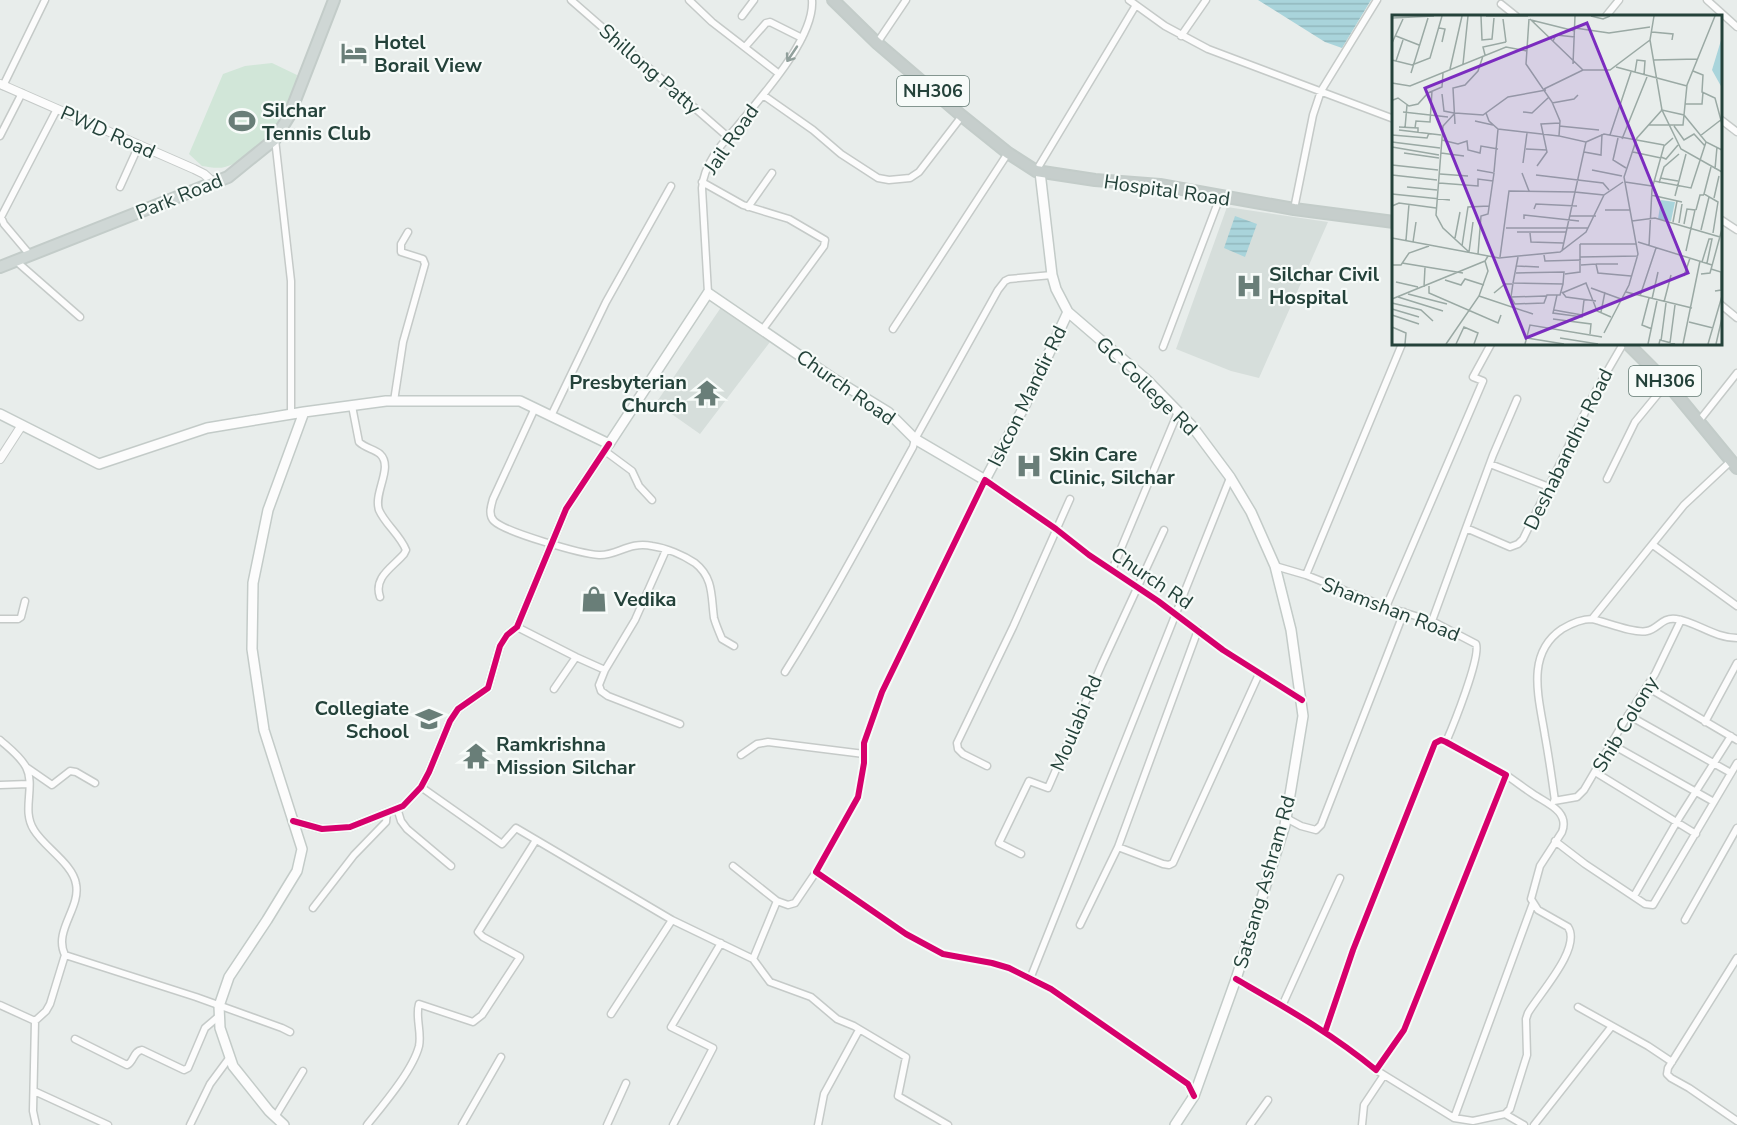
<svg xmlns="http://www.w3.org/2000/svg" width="1737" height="1125" font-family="'Nunito Sans',sans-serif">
<defs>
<pattern id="water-rules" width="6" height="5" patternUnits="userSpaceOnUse" patternTransform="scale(1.5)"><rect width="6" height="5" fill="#a9d4db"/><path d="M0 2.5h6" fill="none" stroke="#91b7bd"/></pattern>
</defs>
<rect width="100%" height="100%" fill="#e8edeb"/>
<path fill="#d6dedb" d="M1227 207 1328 222 1259 378 1231 371 1176 349Z
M726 300 773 338 700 434 656 403Z"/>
<path fill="#d1e6d8" d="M272 63 297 75C292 112 278 135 246 156 240 160 233 165 225 167 218 169 209 167 202 166L189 154 223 74 245 66Z"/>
<path fill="url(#water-rules)" d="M1258 0H1371L1342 48 1325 42Z
M1235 216 1257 224 1245 257 1224 248Z"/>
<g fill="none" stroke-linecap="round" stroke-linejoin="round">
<g stroke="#c5cac8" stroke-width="9">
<path id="minor" d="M571 0 728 137
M689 0 712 22 778 73
M1129 0 1165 26 1208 49 1394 119
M1707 0 1737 27
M1501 4 1516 16
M742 16 754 0
M1606 16 1619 0
M1181 36 1206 0
M877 43 906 0
M745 47 766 23 770 22 802 38
M3 86 45 0
M763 95 813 130 841 154 878 178 889 180 910 178 919 172 962 116
M1720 119 1737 132
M0 136 22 93
M275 139 291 281V414
M1036 171 1136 5
M702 182 743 205 789 219 825 240 824 246 763 329
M120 187 139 145
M748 207 772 173
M1294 209 1313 115 1321 91 1377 0
M1720 219 1737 230
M30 255 4 224 1 217 57 109
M16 261 80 317
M708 293 702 188C704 164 720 146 735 129 759 99 815 39 812 0
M1720 304 1737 318
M893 329 1008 153
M1163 347 1220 197
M394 401 403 342 425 264 423 259 401 252V244L408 232
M352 406 359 442C365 448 374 449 380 454 394 467 373 493 379 510 385 524 400 535 406 550L404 554C393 567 373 577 380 597
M535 408 493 499C491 506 488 515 494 521 505 532 581 554 599 555 617 556 629 541 652 546 666 548 683 555 695 563 714 578 711 597 714 618 716 625 719 632 722 639L734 646
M551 416 606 302 671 186
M1699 421 1737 373
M605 451 632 471 639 486 652 500
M1490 464 1549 487
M1607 479 1635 422 1667 383
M1466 528 1493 455 1517 399
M1653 545 1737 606
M1275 566 1306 575 1386 607 1432 621 1476 644C1481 657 1453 726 1446 742
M1112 570 1178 412
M1306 575 1402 344
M1386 607 1483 381 1473 377 1491 344
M0 619H18L21 617 25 601
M1592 619 1684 505 1731 461
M1432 621 1466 528 1510 547 1518 544 1523 539 1594 394 1623 344
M517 627 576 657 605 670 599 685 601 691 608 696 680 724
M605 670 635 620 666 550
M785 672C831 599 871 523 913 447L915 439 998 290 1005 281 1009 279 1052 275
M1647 687 1737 740
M554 689 576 657
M1628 715 1731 773
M1705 722 1737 663
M0 740C9 748 20 756 26 767 36 787 21 810 34 830 44 847 73 864 76 884 81 908 53 931 65 955L196 997 282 1028 290 1032
M1611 744 1714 802
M741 755 757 744 768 742 864 754
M987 766 963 754 958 749 957 743 1013 627 1070 499
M26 767 52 785 70 771 76 772 95 783
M1595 772 1696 834
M0 785 29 784
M421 787 502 844 516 828 672 920
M1554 801 1577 797 1584 790 1625 720 1655 674 1681 620
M1555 801C1552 779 1549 758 1545 736 1539 698 1525 654 1562 629 1572 623 1581 619 1592 619 1606 622 1634 634 1647 631 1658 629 1662 617 1676 619 1697 622 1714 638 1737 638
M397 808 401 821 407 829 451 866
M1286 818 1301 826 1316 830 1321 825 1404 612
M1555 841 1585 864 1645 904 1653 905 1737 763
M1118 847 1163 864 1169 865 1173 863 1259 674
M1021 854 999 843 1029 781 1048 788 1102 664 1164 530
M733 866 777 901
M1634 896 1679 818 1731 736
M313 908 354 855 386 822 387 812
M1685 920 1737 828
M1080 925 1118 847 1198 630
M1737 958 1668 1068 1667 1074 1671 1078 1689 1088 1737 1121
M753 959 777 901 788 905 795 903 816 872
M1030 979 1230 478
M1236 979C1286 1008 1331 1033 1376 1070L1404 1030 1506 775 1446 742 1441 740 1435 743 1353 950 1325 1032
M0 1005 35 1021 33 1111 36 1125
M1282 1006 1340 878
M1578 1007 1648 1046 1672 1062
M611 1014 672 920 753 959 770 982 811 997 837 1019 854 1026 906 1057 898 1096 948 1125
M35 1021 46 1011 50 1004 65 955
M75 1039 127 1065C134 1062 133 1051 142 1050L184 1070 188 1068 205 1028 219 1016
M1376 1070 1454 1118 1473 1121 1505 1114 1510 1109 1527 1055 1526 1019 1528 1013C1539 994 1582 948 1568 927L1538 910 1531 899 1540 866 1562 832C1570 811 1546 803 1533 794 1524 788 1515 781 1506 775
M34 1091 108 1125
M1194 1096 1188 1084 1051 989 1009 968 992 963 943 954 906 934 816 872 858 797 864 763V743L882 692 985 480 1056 529 1089 555 1158 601 1223 650 1302 700
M1505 1114 1524 1125
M275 1117 303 1071
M1454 1118 1533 903
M190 1125 210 1084 230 1057
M367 1125C383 1105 413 1070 419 1046 422 1032 415 1017 419 1004L473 1022 482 1015 520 957 483 937 478 932 536 840
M462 1125 501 1057
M607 1125 626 1083
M673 1125 713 1048 671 1027 721 943
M818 1125 824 1094 859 1030
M1250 1125 1268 1100
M1362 1125 1364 1105 1384 1075
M1534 1125 1612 1026"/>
</g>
<g stroke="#c5cac8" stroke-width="10">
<path id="tertiary" d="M0 84 194 169 204 174 214 183
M0 459 22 425
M293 821 322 829 350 827 403 806 421 787 429 772 450 721 458 709 488 688 500 646 507 635 517 627 566 509 609 444"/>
</g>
<g stroke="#c3cbc8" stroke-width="12">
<path id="secondary" d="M1040 172 1052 275 1056 289 1068 312 1147 380 1192 426 1230 477 1251 512 1275 566 1291 630 1303 716 1285 825 1236 979 1194 1096 1175 1125
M0 414 99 464 207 428 304 412 386 401H520L609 444 708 293 831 377 888 412 915 439 985 480 1025 405 1068 312
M284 1125 269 1111 233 1066 220 1028 219 1006 229 977 267 920 297 871 302 849 264 730 252 649 253 583 268 510 304 412"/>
</g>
<g stroke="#c3ccc9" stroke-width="14">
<path id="primary" d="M0 267 228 177 275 139 289 116 334 0"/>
</g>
<g stroke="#c3ccc9" stroke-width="14">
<path id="trunk" d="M833 0 877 43 962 116 1008 153 1036 171 1095 180 1160 185 1294 209 1394 222
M1628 344 1667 383 1737 468"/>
</g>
<use href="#minor" stroke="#fcfcfc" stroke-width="6"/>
<use href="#tertiary" stroke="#fcfcfc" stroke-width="8"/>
<use href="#secondary" stroke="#fcfcfc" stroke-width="9"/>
<use href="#primary" stroke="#cfd7d5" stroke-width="10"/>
<use href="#trunk" stroke="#c6cecc" stroke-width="10"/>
<g stroke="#f7fbf9" stroke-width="10">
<path id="cycleway" d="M293 821 322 829 350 827 403 806 421 787 429 772 450 721 458 709 488 688 500 646 507 635 517 627 566 509 609 444
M1236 979C1286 1008 1331 1033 1376 1070L1404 1030 1506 775 1446 742 1441 740 1435 743 1353 950 1325 1032
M1194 1096 1188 1084 1051 989 1009 968 992 963 943 954 906 934 816 872 858 797 864 763V743L882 692 985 480 1056 529 1089 555 1158 601 1223 650 1302 700"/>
</g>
<use href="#cycleway" stroke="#d6006c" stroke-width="6"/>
</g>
<defs><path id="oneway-shaft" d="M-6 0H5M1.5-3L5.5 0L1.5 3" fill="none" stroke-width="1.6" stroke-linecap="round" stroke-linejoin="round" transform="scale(1.5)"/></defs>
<use stroke="#909f9b" href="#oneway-shaft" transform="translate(792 54) rotate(124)"/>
<defs>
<g id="hotel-bare" transform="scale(2.07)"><path d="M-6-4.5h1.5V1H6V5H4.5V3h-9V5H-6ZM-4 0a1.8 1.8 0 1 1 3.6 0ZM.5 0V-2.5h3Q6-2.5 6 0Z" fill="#697e78" stroke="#f7fbf9" stroke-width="2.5" paint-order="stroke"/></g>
<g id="stadium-bare" transform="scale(2.07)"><path d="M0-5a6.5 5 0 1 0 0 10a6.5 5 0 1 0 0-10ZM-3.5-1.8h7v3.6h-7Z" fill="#697e78" stroke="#f7fbf9" stroke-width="2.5" paint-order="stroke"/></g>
<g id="hospital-bare" transform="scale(2.07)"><path d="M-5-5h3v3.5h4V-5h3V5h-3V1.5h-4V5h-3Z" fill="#697e78" stroke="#f7fbf9" stroke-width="2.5" paint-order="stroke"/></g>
<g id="temple-bare" transform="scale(2.07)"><path d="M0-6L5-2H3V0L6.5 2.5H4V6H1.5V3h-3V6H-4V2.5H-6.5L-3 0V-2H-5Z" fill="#697e78" stroke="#f7fbf9" stroke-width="2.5" paint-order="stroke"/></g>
<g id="shop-bare" transform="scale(2.07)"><path d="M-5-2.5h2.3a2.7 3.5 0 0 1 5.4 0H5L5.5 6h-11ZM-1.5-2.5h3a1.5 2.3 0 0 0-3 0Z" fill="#697e78" stroke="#f7fbf9" stroke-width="2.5" paint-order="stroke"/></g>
<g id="school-bare" transform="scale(2.07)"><path d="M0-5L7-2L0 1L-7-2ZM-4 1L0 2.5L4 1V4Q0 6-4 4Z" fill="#697e78" stroke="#f7fbf9" stroke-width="2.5" paint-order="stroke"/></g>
</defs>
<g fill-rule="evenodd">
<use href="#hotel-bare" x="354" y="53"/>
<use href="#stadium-bare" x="242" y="121"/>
<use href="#hospital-bare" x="1249" y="286"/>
<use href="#temple-bare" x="707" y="393"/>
<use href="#hospital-bare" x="1029" y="466"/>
<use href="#shop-bare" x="594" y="599"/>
<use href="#school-bare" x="429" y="719"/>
<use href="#temple-bare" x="476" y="756"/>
</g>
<g text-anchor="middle" stroke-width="4.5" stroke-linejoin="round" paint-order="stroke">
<g fill="#f7fbf9" stroke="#637a73" stroke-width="1.5">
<rect x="897" y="76" width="72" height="30" rx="4.5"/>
<rect x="1629" y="366" width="72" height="30" rx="4.5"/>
</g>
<g font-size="18" font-weight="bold" fill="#24423a">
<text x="933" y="97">NH306</text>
<text x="1665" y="387">NH306</text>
</g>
<g font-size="20" font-weight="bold" fill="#24423a" stroke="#f7fbf9" text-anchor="start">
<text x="374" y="49">Hotel<tspan x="374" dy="23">Borail View</tspan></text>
<text x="262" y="117">Silchar<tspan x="262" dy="23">Tennis Club</tspan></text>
<text x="1269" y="281">Silchar Civil<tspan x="1269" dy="23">Hospital</tspan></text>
<text x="687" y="389" text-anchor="end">Presbyterian<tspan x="687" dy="23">Church</tspan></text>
<text x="1049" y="461">Skin Care<tspan x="1049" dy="23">Clinic, Silchar</tspan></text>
<text x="614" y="606">Vedika</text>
<text x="409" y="715" text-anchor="end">Collegiate<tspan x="409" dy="23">School</tspan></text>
<text x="496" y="751">Ramkrishna<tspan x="496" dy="23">Mission Silchar</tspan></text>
</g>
<g font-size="20" fill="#24423a" stroke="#f7fbf9">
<text transform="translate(650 69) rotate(41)" y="7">Shillong Patty</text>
<text transform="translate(108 132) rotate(24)" y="7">PWD Road</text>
<text transform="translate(731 139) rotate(-55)" y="7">Jail Road</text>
<text transform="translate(1167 190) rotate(8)" y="7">Hospital Road</text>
<text transform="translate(179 196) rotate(-22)" y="7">Park Road</text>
<text transform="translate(1147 386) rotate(44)" y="7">GC College Rd</text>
<text transform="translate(846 387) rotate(35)" y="7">Church Road</text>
<text transform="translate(1027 396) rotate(-64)" y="7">Iskcon Mandir Rd</text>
<text transform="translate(1568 449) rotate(-64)" y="7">Deshabandhu Road</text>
<text transform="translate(1152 578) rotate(34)" y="7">Church Rd</text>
<text transform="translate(1391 609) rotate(21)" y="7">Shamshan Road</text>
<text transform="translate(1076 723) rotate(-67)" y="7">Moulabi Rd</text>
<text transform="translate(1625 724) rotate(-59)" y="7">Shib Colony</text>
<text transform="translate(1264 882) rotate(-74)" y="7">Satsang Ashram Rd</text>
</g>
</g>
<g transform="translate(1392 15)">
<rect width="330" height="330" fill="#e8edeb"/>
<path d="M330 22V73L320 55ZM269 185 283 187 279 206 266 204Z" fill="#a9d4db"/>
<path fill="none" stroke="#9aa9a4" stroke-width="1.5" d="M89 1 90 25 100 24 102 3M94 1H136M199 1 211 4 218 1M0 3 42 1M111 4 114 27M137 4 134 49 160 87 168 106 167 121 194 127 183 177 212 180M138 4 191 55H218L258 25M139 5 183 16M47 13 53 14 50 27M183 13 217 18 258 12M260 17 281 19 280 25M4 21 27 30M161 26 164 20 183 22M0 28 11 4M93 40 91 32 114 27M0 45 20 50 38 43 50 1M262 45 306 44M4 46 11 25M71 49 76 1M181 49 183 1M224 52 295 71M58 54 70 1M301 56 311 60 310 77 323 83 330 109M243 57 245 45 253 46 252 60M19 58 36 3M0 68 18 71 114 32 135 36M152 74 191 55M50 79 52 96 62 98M1 85 6 83 17 91 26 89 36 78 50 72 51 58M160 88 182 84 186 80M293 89H310L311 77M11 97 56 102M131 97 140 98 157 82M94 98 97 106 106 114 167 121M83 106 101 110M63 109 61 73 73 70 86 56 91 41M256 110H291L295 70 323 1M167 111 207 115M282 111 292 125 302 119 313 131M7 112 26 113V117M13 113 15 90M23 113 24 106 38 107 40 76M7 115 49 120M0 120 35 123 37 118M218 120 239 57M308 121 330 104M226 123 221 145 234 153M230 124 255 62M50 125 66 129 75 126 76 135 88 138 89 131 106 134M0 127 48 133M194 127 212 119 272 130M0 132 47 140M134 134 155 135M330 135 314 127 292 100 270 95 289 134 330 157M192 137 209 140 210 119M241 137 269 143M12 138 47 143M49 138 72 141M269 142 274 144 286 130M131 148 135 118M0 150 46 155M145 151 155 137 149 109 168 108M319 152 312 179 326 187 321 218M323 154 325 132M85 155 102 158 96 199 89 201 86 239M200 155 230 161M102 157 106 114M130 158 137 176M48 159 76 161M0 160 45 165M144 160 211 168 217 175M268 163 286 166M262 166 299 173 314 127M233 167 260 171M47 168 86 171V164L101 166M267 168 272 152 287 139M15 172 45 175M0 179 58 185M259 180 290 187M283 181 294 139M322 183 327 161M0 191 7 188 44 193M142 194 144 189 185 191M213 195H238M304 195 308 180H312M178 201H204M132 204V200L187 206M240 206 263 203 328 222M281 207 285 186M287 208 290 189M292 209 295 194 303 195 294 236M114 213H196M309 215 317 182M125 217H174M138 218 139 227 171 228M0 223 107 243 168 237 194 217 212 180 231 167M63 223 68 197M14 225 17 189M21 227 24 207M246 227 320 250M188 229H244M70 231 76 192 97 191M257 231 260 174 272 131 281 123M77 237 81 207M77 237 51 213 44 200 51 111 63 98 91 100 116 82 154 75M152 240 153 246 189 245M108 242 117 176 183 177 170 236M188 242 246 241M310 247 317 224H320L315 248M10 248 71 258M204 249H226M0 250H9L17 238 37 231M189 250 204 249 206 258 239 261M125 251 147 252M319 254 329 257V275L323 276M124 258 172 257 171 269 121 268 126 242M173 259 188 257V229M309 259 318 258 330 214M292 261 298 243M53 265 69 270 73 264 92 270M4 267 26 272M121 268 119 282 123 289 152 288 155 280H168L171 269M37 271V278L106 308 109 300M32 272 33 252M199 273 229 284M170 277 174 282 204 286M234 277 300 293M102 278 113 269H120M170 278 194 268 205 296 219 302M16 279 55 289M165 280 161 298 190 302 192 285M87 281 141 299M248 281 264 233M6 282 51 296M119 282 154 281M257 283 250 310 260 314M0 284 93 246M260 284 266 257M272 287 279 260M0 288 29 295 41 306M0 294 27 302M162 295 190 300M209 297 213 277M0 300 27 309M161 304 199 309 198 319M297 307 321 313M0 312 14 318 13 329M212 318 237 270 246 239 232 162 245 123 270 95 258 25 262 1M135 323 172 329M168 323 206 329M269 326 274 288M278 328 283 290M54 329 87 281 96 256 93 246 96 241M64 329 72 312 86 318 82 329M133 329 138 310 210 322M256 329 265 286M267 329 268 325 283 329M291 329 308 246M316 329 330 281M324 329 330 303"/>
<path fill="#7b2cbf" fill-opacity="0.15" stroke="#7b2cbf" stroke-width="3" d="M195 8 296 258 134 323 33 73Z"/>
<rect width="330" height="330" fill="none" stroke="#24423a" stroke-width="3"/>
</g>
</svg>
